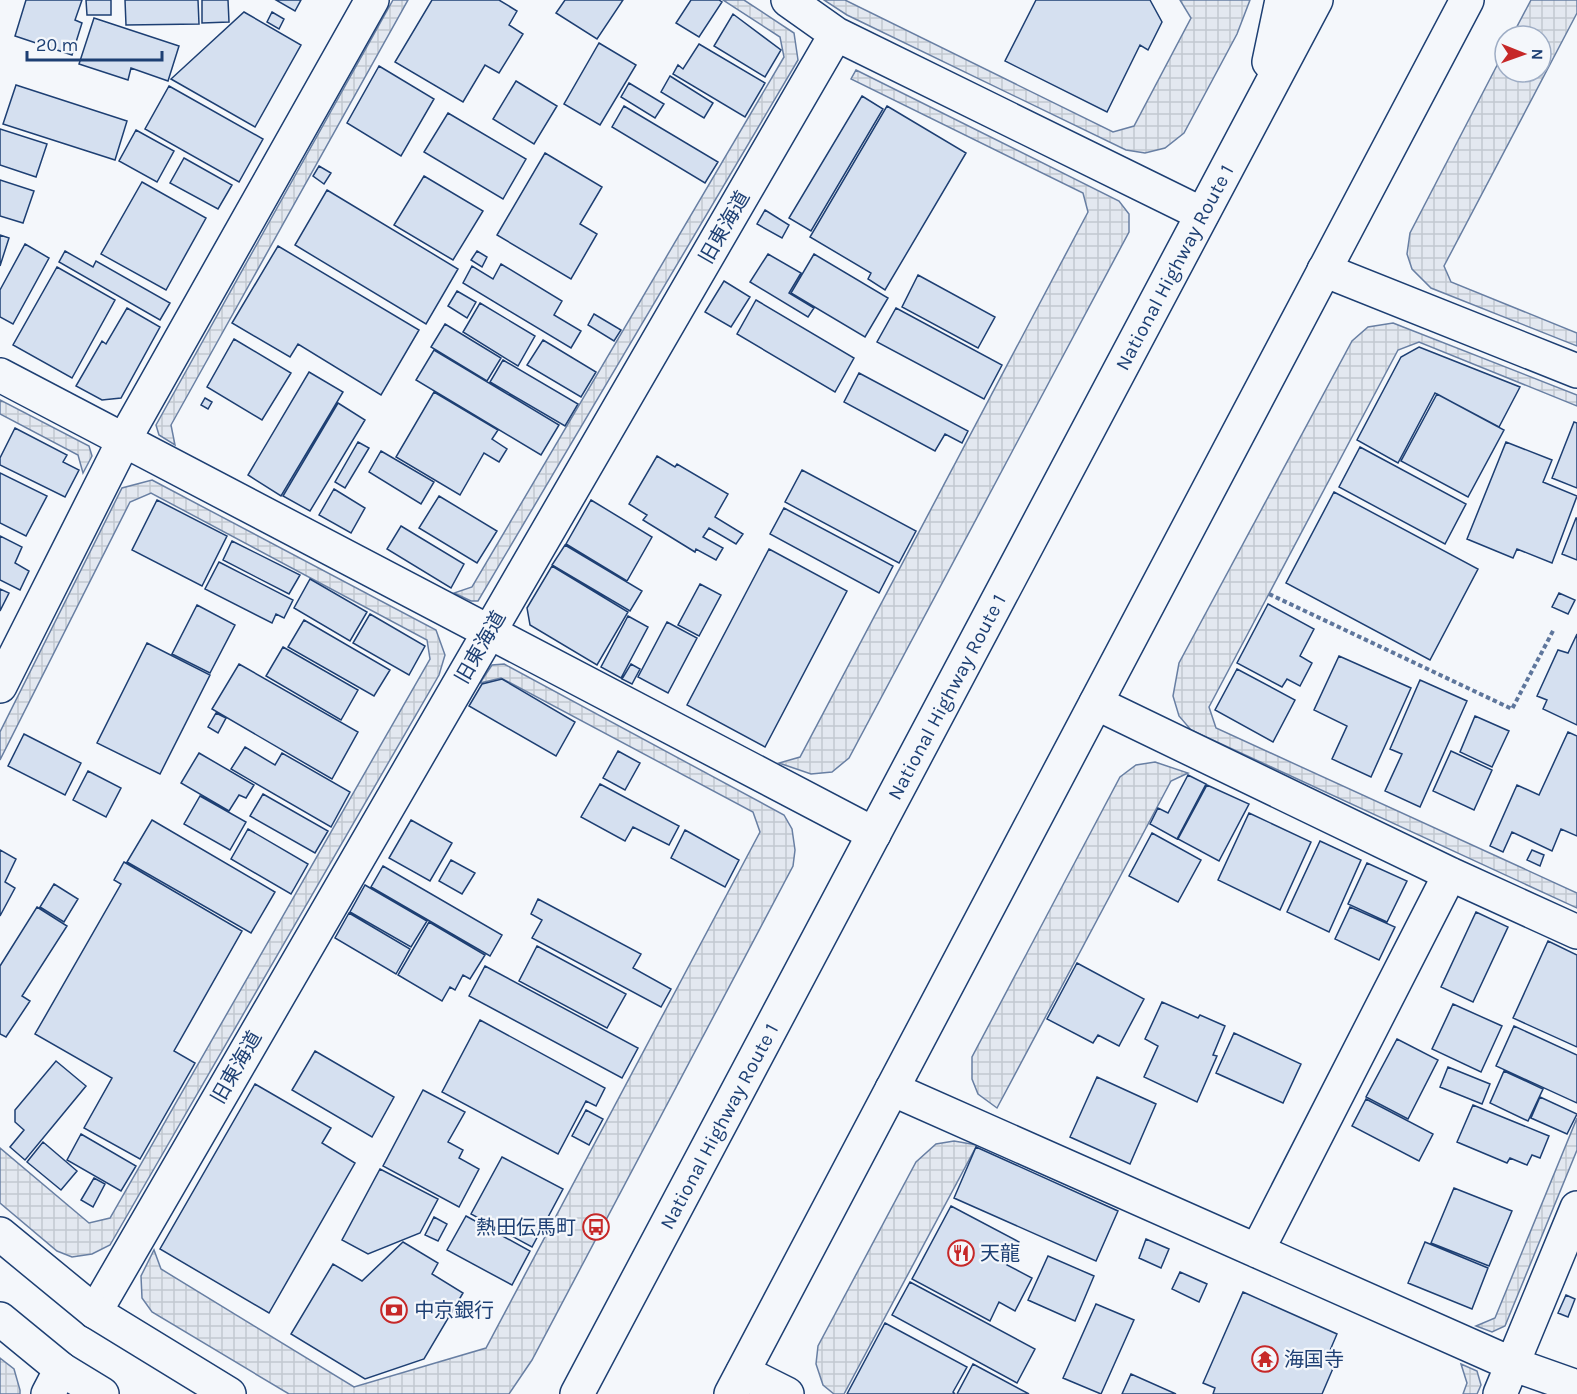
<svg xmlns="http://www.w3.org/2000/svg" width="1577" height="1394" font-family="Karla,'Noto Sans JP',sans-serif">
<defs>
<pattern id="plaza-grid" width="8" height="8" patternUnits="userSpaceOnUse" patternTransform="scale(1.5)"><rect width="8" height="8" fill="#e3e8f0"/><path d="M0 4h8M4 0v8" fill="none" stroke="#c2c8d1"/></pattern>
</defs>
<rect width="100%" height="100%" fill="#f4f7fb"/>
<path fill="url(#plaza-grid)" stroke="#687fa3" stroke-width="1.5" d="M393 0H408L171 425 175 445 159 435 156 425Z
M723 0H744L794 33 798 60 478 601H471L454 593 472 587 784 57 780 37Z
M824 0H845L1113 132 1134 126 1191 18 1180 0H1250L1237 34 1184 133 1165 148 1145 153 1126 150 847 15Z
M1531 0H1577V13L1444 266 1451 282 1577 333V346L1431 288 1412 269 1407 254 1410 233 1505 50V72H1541V36H1512Z
M856 70 1119 201 1129 214V232L849 758 832 772 811 774 779 763 800 757 1088 212 1083 193 851 79Z
M1393 323 1577 395V406L1419 342 1398 350 1209 707 1216 728 1577 893V908L1191 730 1179 716 1173 696 1179 663 1352 341 1368 327Z
M0 400 89 446 92 456 83 473 78 455 0 414Z
M152 480 436 630 445 655 439 675 110 1245 92 1254 72 1257 57 1251 0 1203V1148L89 1223 110 1218 430 659 427 640 151 493 130 502 0 760V732L122 488Z
M504 664 784 815 792 829 795 850 793 866 532 1360 509 1394H289L152 1312 142 1298 141 1276 154 1250 161 1269 354 1387 486 1348 760 832 753 812 501 678 480 683 492 665Z
M1155 762 1188 773 1171 781 997 1108 978 1094 972 1079V1057L1120 777 1136 765Z
M1577 1118V1150L1505 1326 1492 1332 1476 1326 1495 1318Z
M954 1141 977 1145 844 1394H834L823 1385 816 1364 818 1346 916 1162 936 1144Z
M0 1358 14 1369 20 1390V1394H0Z
M1461 1364 1477 1371 1481 1385 1477 1394H1463L1467 1383Z"/>
<path fill="#d5e0f0" stroke="#1d3f73" stroke-width="1.5" d="M26 0H82L75 20 82 23 72 55 15 36Z
M86 0H111V15H87Z
M125 0H198L199 24 126 25Z
M202 0H228L229 22 202 23Z
M276 0H301L295 11Z
M432 0H499L517 11 509 25 523 34 499 73 485 65 463 102 395 62Z
M565 0H623L597 39 556 13Z
M691 0H719L722 2 699 37 676 23Z
M1036 0H1150L1162 22 1148 50 1140 45 1107 112 1005 61Z
M244 12 301 45 255 127 171 79Z
M272 12 284 19 279 29 267 22Z
M733 14 781 50 765 77 714 46Z
M94 18 179 46 168 81 131 68 128 80 79 64Z
M599 43 636 65 600 125 564 104Z
M699 44 765 83 745 117 673 74 678 65 683 69Z
M379 66 434 99 401 156 347 123Z
M670 76 713 103 704 118 661 92Z
M516 81 557 106 534 144 493 119Z
M629 83 664 104 655 118 621 97Z
M16 85 127 121 115 160 3 124Z
M169 86 263 139 239 182 145 129Z
M862 96 883 109 811 231 789 218Z
M624 106 718 162 705 183 612 127Z
M887 106 966 153 885 290 868 279 871 273 810 237Z
M448 113 526 159 503 199 424 152Z
M0 129 47 144 36 177 0 165Z
M136 130 174 151 157 182 119 161Z
M545 153 602 187 580 224 597 234 571 279 497 235Z
M184 158 232 185 218 209 170 183Z
M319 166 331 173 324 184 313 176Z
M424 176 483 211 453 260 394 225Z
M0 180 34 191 23 223 0 216Z
M142 182 206 218 166 290 101 254Z
M327 190 458 269 426 324 295 245Z
M765 210 789 225 782 238 757 224Z
M0 235 9 238 0 266Z
M25 244 49 258 13 324 0 317V290Z
M278 246 419 330 381 395 298 344 290 357 232 323Z
M65 251 93 267 96 261 170 303 160 320 59 262Z
M477 251 487 257 482 267 471 260Z
M768 254 801 273 789 293 814 308 808 317 750 282Z
M814 254 888 298 865 337 791 293Z
M501 264 562 301 554 315 581 331 571 348 463 283 472 266 493 279Z
M57 267 115 300 72 378 13 345Z
M918 275 995 317 978 348 902 307Z
M724 281 750 297 731 327 705 312Z
M457 291 476 302 467 318 448 306Z
M756 300 854 358 835 392 737 334Z
M480 303 535 336 518 366 463 332Z
M127 308 160 327 121 398 102 400 76 386 102 341 106 344Z
M896 308 1002 365 984 399 877 342Z
M594 314 621 330 614 341 588 325Z
M445 324 501 358 487 381 431 347Z
M234 339 291 373 262 420 207 387Z
M543 340 596 372 581 397 527 365Z
M1419 347 1520 387 1499 427 1435 393 1398 463 1357 440 1401 357Z
M434 350 559 425 541 455 416 380Z
M503 360 578 404 565 426 490 382Z
M309 372 343 392 281 496 248 475Z
M859 373 968 431 962 443 945 434 935 451 844 402Z
M434 392 498 430 492 439 507 449 499 462 484 453 460 495 396 457Z
M1437 394 1504 430 1468 497 1401 461Z
M205 398 212 402 208 409 201 405Z
M338 403 365 420 310 511 283 496Z
M1574 422 1577 423V488L1552 478Z
M15 428 67 455 63 462 79 470 65 497 0 465V458Z
M358 442 369 448 345 488 335 482Z
M1506 442 1552 460 1543 482 1577 496 1552 563 1517 549 1513 558 1467 539Z
M1360 447 1466 504 1445 544 1339 487Z
M381 451 434 482 421 504 369 472Z
M657 456 675 467 677 464 728 494 715 517 743 534 736 544 709 528 703 537 723 548 716 560 696 549 695 552 643 520 647 515 629 504Z
M802 470 916 531 899 563 785 502Z
M0 473 47 496 26 536 0 523Z
M334 489 365 508 351 533 319 515Z
M1334 492 1478 569 1430 660 1286 583Z
M439 496 497 531 477 563 419 528Z
M157 500 227 536 202 586 132 550Z
M591 500 652 537 627 581 566 544Z
M784 508 893 566 879 593 770 534Z
M1576 518H1577V560L1562 554Z
M401 526 464 564 451 588 387 549Z
M0 536 22 547 15 563 29 571 20 590 0 580Z
M232 541 300 575 289 594 223 560Z
M565 545 642 591 630 611 552 565Z
M769 549 847 591 765 747 687 705Z
M219 562 293 600 284 618 276 614 272 623 205 589Z
M552 566 628 612 597 665 530 625 527 608Z
M310 579 367 612 350 641 294 608Z
M700 584 721 595 699 636 678 625Z
M0 589 9 593 0 611Z
M1559 593 1575 600 1568 614 1552 607Z
M1268 604 1314 629 1300 656 1312 663 1300 686 1287 679 1282 687 1237 663Z
M197 605 235 625 210 673 172 654Z
M370 614 425 646 409 675 353 643Z
M628 616 648 627 621 678 601 667Z
M304 620 390 670 374 696 288 647Z
M667 622 697 638 668 693 638 677Z
M1577 634V725L1543 709 1547 700 1537 696 1558 650 1568 653Z
M147 643 210 675 160 774 97 743Z
M283 647 358 690 341 720 266 676Z
M1339 656 1411 688 1371 777 1332 759 1347 726 1314 710Z
M239 664 358 732 332 779 212 709Z
M631 664 640 669 632 684 622 679Z
M1237 669 1295 700 1273 742 1215 710Z
M502 679 575 722 556 756 469 706 482 684Z
M1420 680 1467 701 1420 807 1385 791 1402 754 1390 749Z
M216 713 226 718 218 733 208 727Z
M1475 716 1509 731 1492 767 1460 752Z
M1568 732 1577 736V836L1561 829 1552 851 1512 832 1503 852 1490 846 1517 785 1539 795Z
M24 734 81 763 65 795 8 766Z
M245 747 275 765 282 753 350 792 331 827 231 769Z
M618 751 640 763 625 790 603 778Z
M1451 751 1492 770 1474 810 1433 791Z
M199 753 254 785 246 798 239 795 229 811 181 783Z
M88 771 121 788 106 817 73 800Z
M1188 775 1206 784 1177 839 1150 824 1158 808 1168 813Z
M600 784 679 826 669 845 633 827 625 841 581 817Z
M1207 785 1249 804 1219 861 1178 839Z
M263 794 328 831 315 853 250 816Z
M200 796 246 822 230 850 184 824Z
M1249 813 1311 842 1280 910 1218 880Z
M152 820 275 892 251 933 127 862Z
M411 820 452 843 430 881 389 858Z
M248 829 308 864 291 894 231 859Z
M685 830 739 860 725 887 671 858Z
M1152 833 1201 860 1178 902 1129 876Z
M1320 841 1361 860 1329 932 1287 912Z
M0 850 16 859 5 882 15 888 0 916Z
M1532 850 1544 855 1540 866 1527 860Z
M451 860 475 873 462 894 439 881Z
M124 862 242 931 174 1051 195 1063 140 1159 84 1128 112 1078 35 1034 121 884 114 880Z
M1367 863 1407 881 1387 922 1348 904Z
M383 866 502 935 490 956 371 887Z
M54 884 78 899 64 922 40 907Z
M365 885 427 921 411 947 350 912Z
M538 899 641 954 633 968 671 989 661 1007 532 938 542 920 531 914Z
M37 907 67 926 22 996 30 1001 6 1037 0 1034V966Z
M1350 907 1395 927 1379 960 1335 939Z
M1476 912 1508 927 1473 1002 1441 987Z
M349 913 410 949 396 974 335 938Z
M429 922 485 955 470 979 463 975 455 990 450 987 442 1001 398 975Z
M1548 941 1577 955V1047L1513 1018Z
M537 946 626 994 607 1028 519 981Z
M1077 963 1144 999 1119 1046 1098 1035 1093 1043 1047 1019Z
M485 966 638 1048 622 1078 469 996Z
M1162 1002 1198 1018 1200 1015 1225 1026 1213 1055 1217 1056 1197 1102 1144 1077 1158 1046 1145 1039Z
M1453 1004 1502 1026 1481 1072 1432 1049Z
M480 1020 605 1088 596 1106 586 1101 558 1154 442 1092Z
M1514 1026 1577 1055V1103L1496 1066Z
M1234 1033 1301 1064 1283 1103 1216 1073Z
M1397 1039 1438 1060 1408 1119 1366 1097Z
M315 1051 394 1097 372 1137 292 1090Z
M56 1061 86 1086 25 1160 10 1147 24 1130 15 1122V1110Z
M1448 1067 1490 1084 1482 1104 1440 1087Z
M1504 1071 1543 1089 1528 1121 1490 1103Z
M1097 1077 1156 1104 1130 1164 1070 1137Z
M255 1084 331 1128 322 1143 355 1163 269 1313 160 1249Z
M423 1090 465 1112 448 1142 463 1150 459 1158 479 1169 459 1207 383 1166Z
M1540 1097 1577 1114 1567 1134 1531 1118Z
M1366 1099 1433 1134 1419 1161 1352 1126Z
M1473 1105 1549 1136 1540 1158 1532 1155 1527 1165 1510 1158 1507 1163 1457 1142Z
M586 1110 603 1119 589 1145 572 1136Z
M81 1134 136 1166 121 1191 67 1160Z
M43 1142 77 1171 61 1190 27 1162Z
M976 1147 1118 1211 1096 1261 954 1198Z
M502 1157 563 1189 532 1247 471 1214Z
M380 1169 438 1199 420 1233 368 1254 342 1240Z
M94 1178 105 1184 93 1207 81 1200Z
M1454 1188 1512 1211 1489 1266 1431 1243Z
M951 1206 1019 1242 1007 1265 1032 1278 1015 1311 999 1302 990 1321 912 1279Z
M466 1216 530 1251 512 1285 447 1250Z
M434 1217 447 1224 438 1241 425 1235Z
M1146 1239 1169 1249 1161 1268 1139 1258Z
M403 1242 438 1263 432 1274 463 1293 424 1359 365 1379 291 1334 333 1264 362 1281Z
M1425 1242 1488 1268 1472 1309 1408 1283Z
M1048 1256 1094 1276 1075 1321 1028 1300Z
M1180 1272 1207 1284 1199 1302 1172 1289Z
M910 1282 1035 1349 1017 1383 892 1315Z
M1243 1292 1337 1334 1328 1355 1337 1359 1322 1394H1213L1215 1388 1203 1383Z
M1566 1295 1575 1299 1568 1317 1558 1313Z
M1096 1304 1134 1320 1101 1394 1063 1378Z
M885 1323 967 1367 953 1392 955 1394H847Z
M973 1364 1029 1394H957Z
M1131 1374 1176 1394H1122Z"/>
<g fill="none" stroke-linecap="round" stroke-linejoin="round">
<g stroke="#1d3f73" stroke-width="36">
<path id="minor" d="M788 0 836 34 1202 214
M1324 270 1577 371
M0 375 874 834
M0 686 124 440 372 0
M1096 703 1450 874 1577 932
M892 1089 1512 1364 1577 1387
M1257 1251 1450 874
M95 1312 836 34
M743 1372 787 1394
M48 1394 61 1369
M1500 1394 1577 1208"/>
</g>
<g stroke="#1d3f73" stroke-width="36">
<path id="secondary" d="M0 1234 95 1312 229 1394
M0 1319 61 1369 102 1394"/>
</g>
<g stroke="#1d3f73" stroke-width="36">
<g id="trunk">
<path d="M1269 62 1282 0"/>
<path id="s1" d="M577 1394 1316 0"/>
<path d="M731 1394 1467 0"/>
</g>
</g>
<path stroke="#5e769c" stroke-width="4" stroke-dasharray="4.5 3" stroke-linecap="butt" d="M1269 594 1512 709 1554 629"/>
<use href="#minor" stroke="#f4f7fb" stroke-width="33"/>
<use href="#secondary" stroke="#f4f7fb" stroke-width="33"/>
<use href="#trunk" stroke="#f4f7fb" stroke-width="33"/>
</g>
<defs>
<g id="bus-ring" transform="scale(1.35)"><circle r="9.5" fill="#f4f7fb" stroke="#c62828" stroke-width="1.5"/><path d="M-5-6H5V4H4V6H2V4H-2V6H-4V4H-5ZM-3.5-4V0h7V-4ZM-3.5 1.2v1.5H-2V1.2ZM2 1.2v1.5H3.5V1.2Z" fill="#c62828"/></g>
<g id="restaurant-ring" transform="scale(1.35)"><circle r="9.5" fill="#f4f7fb" stroke="#c62828" stroke-width="1.5"/><path d="M-5-6h1v4h1v-4h1v4h1v-4h1v5L-1.5 .5V6h-2V.5L-5-1ZM5-6V6H3V1.5H1.5Q1.5-4 5-6Z" fill="#c62828"/></g>
<g id="bank-ring" transform="scale(1.35)"><circle r="9.5" fill="#f4f7fb" stroke="#c62828" stroke-width="1.5"/><path d="M-6-4H6V4H-6ZM0-2.3a2.3 2.3 0 1 0 0 4.6a2.3 2.3 0 1 0 0-4.6Z" fill="#c62828"/></g>
<g id="temple-ring" transform="scale(1.35)"><circle r="9.5" fill="#f4f7fb" stroke="#c62828" stroke-width="1.5"/><path d="M0-6L5-2H3V0L6.5 2.5H4V6H1.5V3h-3V6H-4V2.5H-6.5L-3 0V-2H-5Z" fill="#c62828"/></g>
</defs>
<g fill-rule="evenodd">
<use href="#bus-ring" x="596" y="1227"/>
<use href="#restaurant-ring" x="961" y="1253"/>
<use href="#bank-ring" x="394" y="1310"/>
<use href="#temple-ring" x="1265" y="1359"/>
</g>
<g text-anchor="middle" stroke-width="4.5" stroke-linejoin="round" paint-order="stroke">
<g font-size="20" fill="#1d3f73" stroke="#f4f7fb">
<text transform="translate(724 227) rotate(-60)" y="7">旧東海道</text>
<text dy="7" stroke="none"><textPath href="#s1" startOffset="1275">National Highway Route 1</textPath></text>
<text transform="translate(480 647) rotate(-60)" y="7">旧東海道</text>
<text dy="7" stroke="none"><textPath href="#s1" startOffset="789">National Highway Route 1</textPath></text>
<text transform="translate(236 1067) rotate(-60)" y="7">旧東海道</text>
<text dy="7" stroke="none"><textPath href="#s1" startOffset="303">National Highway Route 1</textPath></text>
</g>
<g font-size="20" fill="#1d3f73" stroke="#f4f7fb" text-anchor="start">
<text x="576" y="1234" text-anchor="end">熱田伝馬町</text>
<text x="980" y="1260">天龍</text>
<text x="414" y="1317">中京銀行</text>
<text x="1284" y="1366">海国寺</text>
</g>
</g>
<g transform="translate(1523 54) rotate(91)"><circle r="28" fill="#f4f7fb" stroke="#9eadc5" stroke-width="1.5"/>
<path d="M0-4.5L10 22L0 15L-10 22Z" fill="#c62828"/>
<text y="-9" font-size="16" font-weight="bold" text-anchor="middle" fill="#1d3f73">N</text>
</g>
<path d="M27 51v9h135v-9" fill="none" stroke="#1d3f73" stroke-width="3"/>
<text x="36" y="51" font-size="18" fill="#1d3f73" stroke="#f4f7fb" stroke-width="4.5" paint-order="stroke">20 m</text>
</svg>
